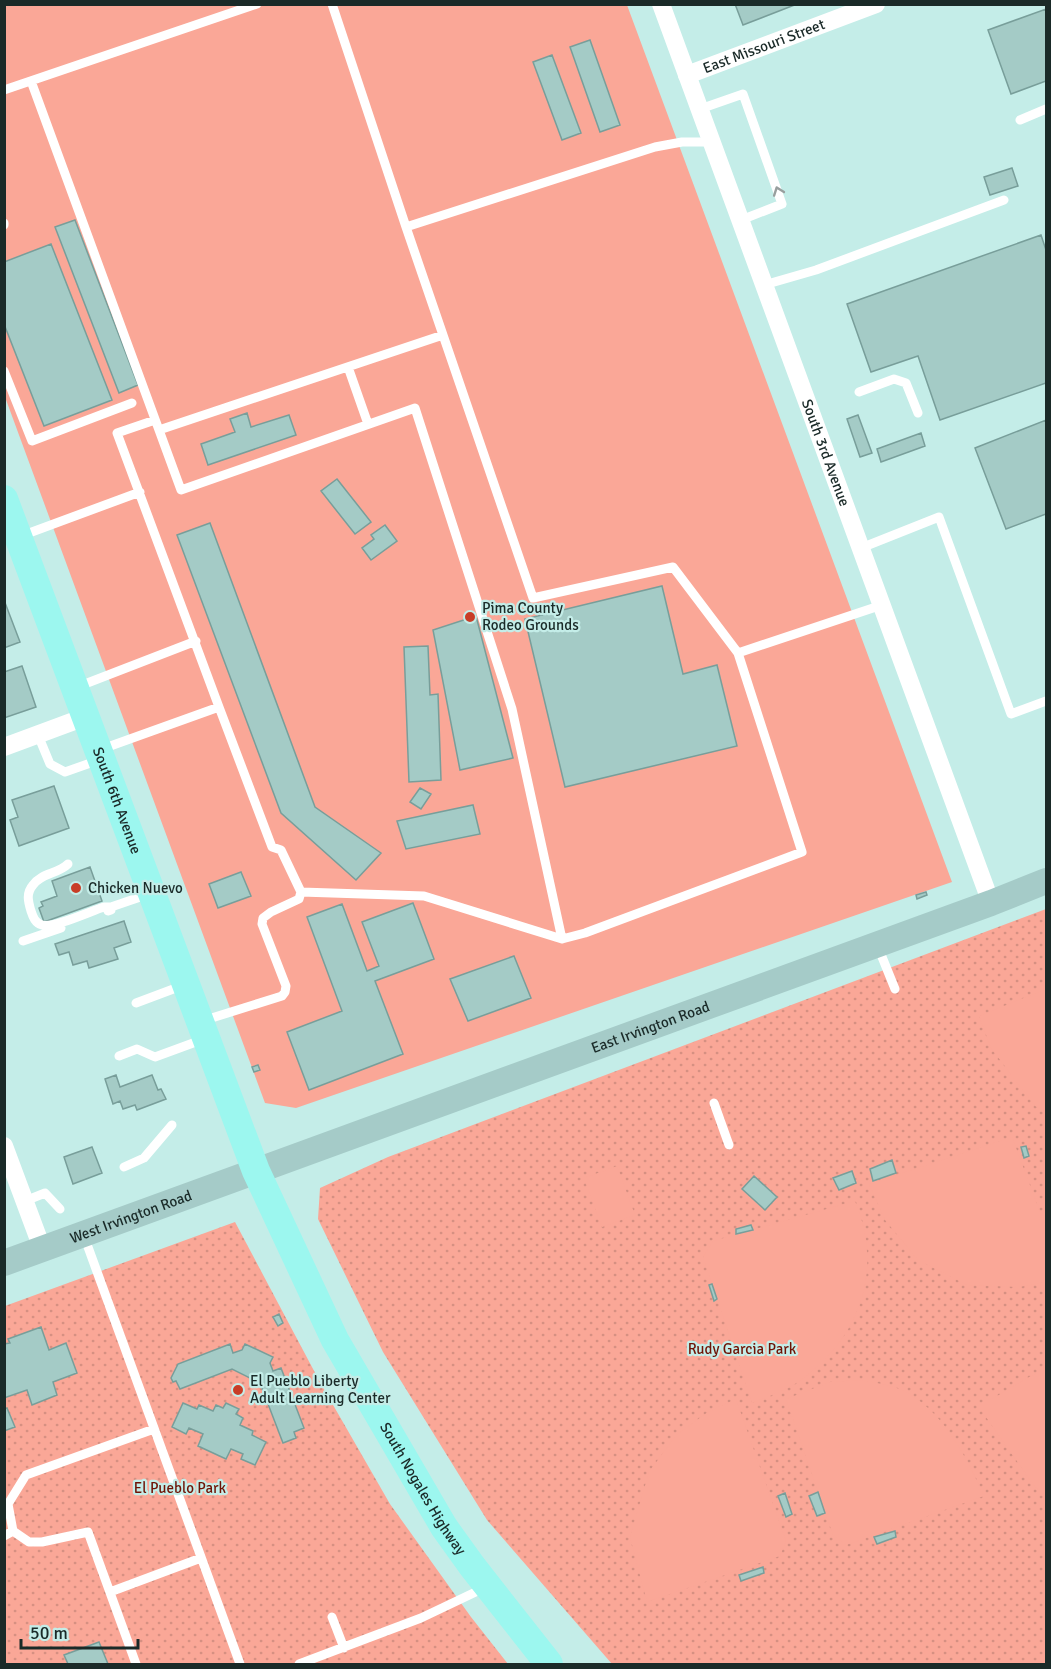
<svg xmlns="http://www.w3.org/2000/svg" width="1051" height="1669" font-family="Signika,sans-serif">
<defs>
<pattern id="park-dots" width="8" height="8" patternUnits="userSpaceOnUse" patternTransform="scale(1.5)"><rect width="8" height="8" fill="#faa797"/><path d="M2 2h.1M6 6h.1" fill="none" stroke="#d69082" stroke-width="1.8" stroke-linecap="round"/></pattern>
</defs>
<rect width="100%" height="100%" fill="#c4ede8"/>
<path fill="url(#park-dots)" d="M1046 909V1664H612L487 1520 383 1352 318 1219 320 1188 388 1157Z
M235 1222 321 1384 390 1504 471 1617 508 1664H5V1306Z"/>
<path fill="#faa797" d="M5 5H627L952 882 296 1108 265 1103 5 397Z
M1046 989V1111L1035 1106 991 1048 979 1016Z
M1012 1137 1046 1228V1282L1019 1287 967 1285 918 1260 885 1220 869 1184Z
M617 1166 635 1215 602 1227 584 1178Z
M855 1201C883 1268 862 1333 805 1377 790 1389 770 1396 752 1403L703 1257 713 1241Z
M1046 1367V1495L1035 1487 981 1410 992 1399Z
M862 1380C872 1382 884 1384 894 1387 938 1401 967 1457 984 1496L846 1545 833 1535 786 1399 830 1382Z
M736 1399 786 1541 780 1556 647 1602 630 1537 649 1472 676 1435 708 1412Z"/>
<path fill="#a4cbc6" stroke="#789e9a" stroke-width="1.5" d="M735 4H797L743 25Z
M1046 9V81L1011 94 988 30Z
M590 40 620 125 600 132 570 47Z
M552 55 581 133 562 140 533 62Z
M1012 168 1018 186 990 195 984 177Z
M75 220 138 385 119 393 55 227Z
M1041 235 1046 250V383L940 420 918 356 871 372 847 304Z
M51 244 112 400 44 426 4 324V262Z
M247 413 251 427 289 415 296 435 208 465 201 444 235 432 230 419Z
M858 415 872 453 860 457 847 419Z
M1046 420V514L1006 529 975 448Z
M921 433 925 446 881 462 877 449Z
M337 479 371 522 355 534 321 491Z
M210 523 315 807 381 853 356 880 281 813 177 535Z
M385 525 397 541 371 560 362 548 374 539 371 535Z
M662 586 683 674 717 665 737 746 565 787 525 619Z
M4 600 20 642 4 648Z
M476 616 513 758 460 770 433 630Z
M428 646 430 695 438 694 441 780 409 782 404 647Z
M22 666 36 707 4 718V672Z
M54 786 69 828 19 846 10 820 18 817 12 800Z
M420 788 431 794 421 809 410 802Z
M473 805 480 834 406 849 397 821Z
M90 867 102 901 44 922 39 908 43 906 41 902 57 896 52 881Z
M241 872 251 896 218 908 209 884Z
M926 892 927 895 917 899 916 895Z
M413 903 434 959 375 981 403 1054 309 1090 287 1032 342 1011 307 917 342 904 367 971 379 966 362 922Z
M124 921 131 942 114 948 118 959 89 968 87 961 73 965 69 952 59 955 55 944Z
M514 956 531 998 468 1021 450 979Z
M258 1065 260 1070 254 1072 252 1067Z
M116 1075 120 1087 152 1075 158 1090 161 1089 166 1099 137 1110 135 1105 123 1109 120 1101 113 1104 105 1079Z
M1026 1146 1029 1156 1024 1158 1021 1147Z
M92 1147 102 1173 73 1184 64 1157Z
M892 1160 896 1173 873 1181 870 1169Z
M852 1171 856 1183 839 1190 833 1178Z
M754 1176 777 1197 765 1210 742 1189Z
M751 1225 753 1230 736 1234V1229Z
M712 1284 717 1299 714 1301 709 1285Z
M279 1314 283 1323 278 1326 273 1317Z
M41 1327 49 1350 66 1343 77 1373 53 1382 57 1395 32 1405 27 1390 4 1398V1344L10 1343 8 1339Z
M230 1344 233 1353 242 1350 245 1344 273 1357 270 1363 273 1371 281 1368 304 1428 294 1432 296 1438 283 1443 260 1383 232 1369 180 1389 176 1381 173 1382 171 1378 178 1364Z
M183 1403 197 1409 199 1405 213 1411 216 1405 223 1408 226 1403 239 1409 236 1414 243 1418 240 1425 253 1431 252 1435 266 1442 255 1465 241 1459 243 1454 231 1449 226 1459 198 1446 203 1434 189 1428 186 1434 172 1427Z
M7 1408 15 1427 4 1431V1409Z
M818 1492 825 1513 817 1516 809 1496Z
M785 1493 792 1514 786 1517 778 1496Z
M895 1531 896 1537 877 1544 874 1537Z
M763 1567 764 1573 741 1581 739 1575Z
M99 1642 108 1664H68L64 1655Z"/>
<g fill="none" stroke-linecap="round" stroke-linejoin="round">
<path stroke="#fff" stroke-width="9" d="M332 4 406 227 655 147 682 142H712
M31 81 159 430 443 335 406 227
M4 90 257 4
M700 109 743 94 782 204 741 220
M1020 120 1046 109
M4 223V225
M764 285 816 270 1004 200
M443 335 533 598 673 567 738 653
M348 367 368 424
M4 371 32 441 132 403
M859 392 894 379 906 383 918 413
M159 430 181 490 415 408 512 709 562 939 585 933 802 852 738 653 882 605
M21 536 140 492
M861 548 939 517 1011 714 1046 701
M77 687 196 641
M38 735 50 764 65 772 99 760
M102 749 219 707 117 433 155 420
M68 864C58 874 41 873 33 885 26 893 28 901 31 911 33 917 35 923 42 925 53 929 91 911 104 907H111
M301 892 424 896 562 939
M108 911 111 910V907L149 894
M23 941 61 928
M878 947 895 989
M136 1003 184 985
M202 1021 282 996 285 992 286 986 262 924 263 918 271 912 299 899 301 892 281 850 272 847 219 707
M119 1056 137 1049 155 1057 204 1039
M714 1103 729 1145
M124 1167 144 1158 172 1125
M25 1201 45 1193 60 1209
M84 1236 240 1664
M13 1531 8 1504 26 1475 154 1429
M4 1536 13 1531 29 1542H42L88 1532 136 1664
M110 1592 201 1558
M332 1617 344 1648
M299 1664 421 1618 484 1588"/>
<g stroke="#fff" stroke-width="18">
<path id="s1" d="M661 4 991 903"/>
<path id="s2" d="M687 75 876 4"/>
<path d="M4 747 85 717"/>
<path d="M4 1146 42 1248"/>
</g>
<path stroke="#a5cbc8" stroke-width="26" id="s3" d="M4 1263 991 903 1046 881"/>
<path stroke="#9cf7ef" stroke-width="28" id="s4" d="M4 499 256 1171 335 1340 444 1527 472 1566 549 1664"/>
</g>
<defs><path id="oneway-chevron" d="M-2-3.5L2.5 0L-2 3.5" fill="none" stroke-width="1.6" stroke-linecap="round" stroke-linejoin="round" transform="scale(1.5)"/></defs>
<use stroke="#989f9e" href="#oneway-chevron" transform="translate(778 191) rotate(-110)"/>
<g fill="#c83d27" stroke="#c4ede8" stroke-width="2">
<circle cx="470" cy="617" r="6"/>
<circle cx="76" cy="888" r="6"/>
<circle cx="238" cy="1390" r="6"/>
</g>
<g text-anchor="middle" stroke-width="4.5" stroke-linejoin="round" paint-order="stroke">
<g font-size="15" fill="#1a2a28" stroke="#c4ede8">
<text dy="5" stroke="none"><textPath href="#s2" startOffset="82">East Missouri Street</textPath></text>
<text dy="5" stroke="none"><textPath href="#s1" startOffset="478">South 3rd Avenue</textPath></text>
<text dy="5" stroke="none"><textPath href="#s4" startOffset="322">South 6th Avenue</textPath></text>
<text dy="5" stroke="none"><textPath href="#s3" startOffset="688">East Irvington Road</textPath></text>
<text dy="5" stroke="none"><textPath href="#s3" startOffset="135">West Irvington Road</textPath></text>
<text dy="5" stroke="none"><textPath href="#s4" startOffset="1077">South Nogales Highway</textPath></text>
</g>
<g font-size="15" fill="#1a2a28" stroke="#c4ede8" text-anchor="start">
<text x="482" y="613">Pima County<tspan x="482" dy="17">Rodeo Grounds</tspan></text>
<text x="88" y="893">Chicken Nuevo</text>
<text x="250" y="1386">El Pueblo Liberty<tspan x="250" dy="17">Adult Learning Center</tspan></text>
</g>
<g font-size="15" fill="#6e1305" stroke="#c4ede8">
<text x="742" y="1354">Rudy Garcia Park</text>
<text x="180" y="1493">El Pueblo Park</text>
</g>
</g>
<rect width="1051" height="1669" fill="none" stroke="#1a2a28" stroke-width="12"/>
<path d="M21 1639v9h117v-9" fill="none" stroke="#1a2a28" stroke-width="3"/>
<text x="30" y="1639" font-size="18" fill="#1a2a28" stroke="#c4ede8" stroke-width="4.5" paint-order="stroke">50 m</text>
</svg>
